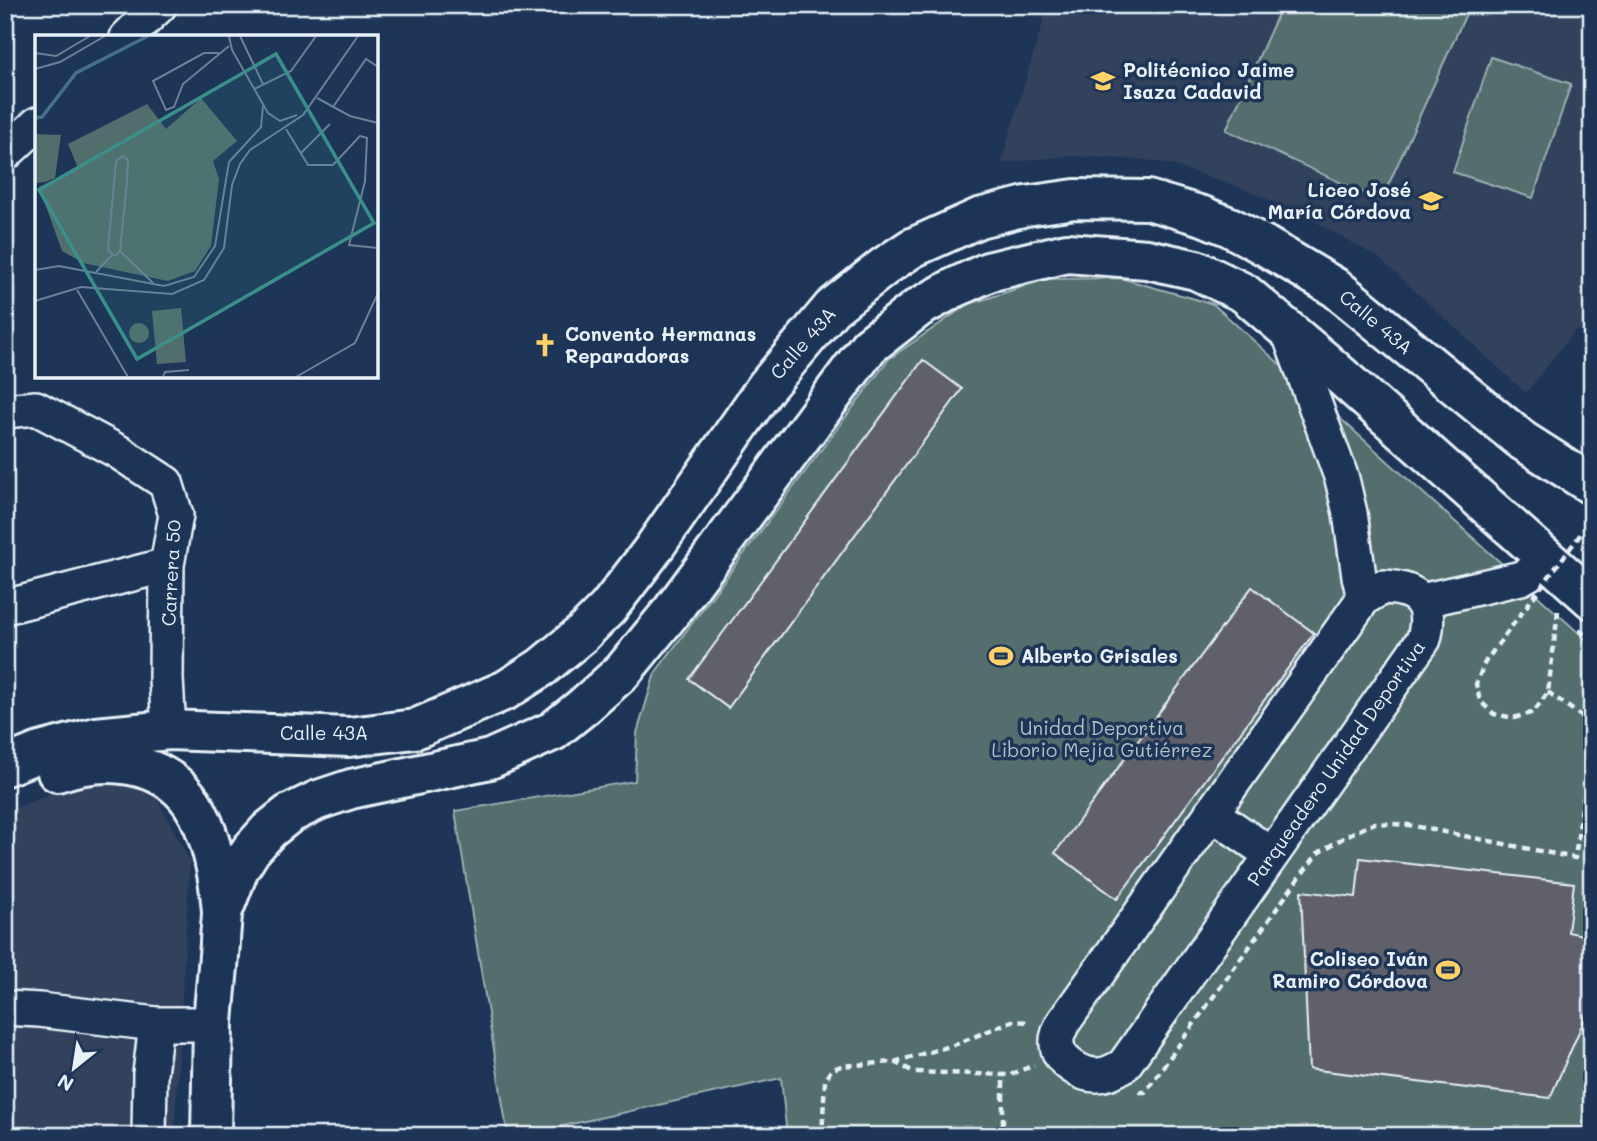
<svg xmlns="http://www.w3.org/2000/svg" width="1597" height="1141" font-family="Mali,sans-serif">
<rect width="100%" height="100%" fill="#1d3557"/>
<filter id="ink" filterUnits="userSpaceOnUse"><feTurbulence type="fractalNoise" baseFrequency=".0143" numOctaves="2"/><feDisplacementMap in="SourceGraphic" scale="14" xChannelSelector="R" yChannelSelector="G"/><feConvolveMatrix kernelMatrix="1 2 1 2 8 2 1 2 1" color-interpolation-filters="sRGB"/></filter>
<g filter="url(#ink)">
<path fill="#31425d" d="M1048 5H1592V335L1575 330 1526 393 1379 258 1304 215 1236 186 1169 164 1146 160 1068 156 1001 163Z
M78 782H148L190 861 174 1136H5V813Z"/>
<path fill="#526e6c" stroke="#9db0b2" stroke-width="2" d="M1282 5H1470L1381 201 1226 130Z
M1491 57 1571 84 1533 198 1453 172Z
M1120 278 1213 304 1590 643 1592 648 1591 1136H787L781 1078 517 1136H508L455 811 635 781 637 733 655 673 889 359 967 305 1046 279Z"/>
<path fill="#61616b" stroke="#e8f1f8" stroke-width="2" d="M923 360 962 389 728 708 689 679Z
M1252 587 1314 633 1117 899 1055 853Z
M1360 858 1574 883 1568 932 1592 937V1002L1550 1098 1309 1069 1301 891 1356 897Z"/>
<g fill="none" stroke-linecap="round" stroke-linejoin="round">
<g stroke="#e8f1f8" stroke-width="38">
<path id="minor" d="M127 37 160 5
M5 154 37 124
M1287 328 1342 479 1350 513 1359 576 1364 598
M5 411 36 408 117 451 166 483 176 515 167 565 166 679 169 730
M1383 587C1419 588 1433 604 1424 639L1124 1065C1116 1070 1107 1075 1098 1075 1082 1076 1058 1061 1057 1044 1056 1037 1060 1029 1063 1023L1364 598Z
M1421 601 1521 578 1549 562
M5 607 167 565
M1211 813 1272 855
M5 1008 39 1010 156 1024H213
M149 1136 150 1074 156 1024"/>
</g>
<g stroke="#e8f1f8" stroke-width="44">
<path id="major" d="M5 766 40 752 96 737 169 730 349 737 415 729 506 690 542 667 582 634 608 608 651 552 766 387 832 308 885 266 912 248 979 218 1026 206 1075 199 1148 200 1203 216 1230 227 1265 246 1336 288 1523 441 1592 485
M57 772C103 756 162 759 192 803 211 831 219 877 222 911 222 921 220 932 220 943 218 970 215 996 213 1023 212 1061 212 1098 211 1136
M222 913 239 869 251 850 269 830 289 814 318 800 351 789 490 759 553 731 584 706 622 672 672 611 869 346 918 308 952 289 988 272 1067 253 1147 259 1196 270 1244 293 1322 359 1592 599"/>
</g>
<path stroke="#e8f1f8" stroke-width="4.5" stroke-dasharray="7 5" stroke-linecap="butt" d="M1579 630 1592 641
M1548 692 1592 724
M894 1062 914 1072 1010 1075 1034 1065
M1139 1092H1145L1298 879 1318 853 1348 835 1375 823 1409 825 1575 858 1592 735
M822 1136 825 1081 831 1070 841 1066 894 1062 954 1045 1012 1021 1031 1022
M1003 1136V1075"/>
<use href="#minor" stroke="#1d3557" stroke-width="33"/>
<use href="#major" stroke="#1d3557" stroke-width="38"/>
<path stroke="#e8f1f8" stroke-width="4.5" stroke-dasharray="7 5" stroke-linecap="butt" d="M1558 611 1548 692 1534 712 1514 718 1494 714 1480 701 1476 684 1485 662 1592 519"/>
</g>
</g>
<defs>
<g id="school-bare" transform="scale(1.89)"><path d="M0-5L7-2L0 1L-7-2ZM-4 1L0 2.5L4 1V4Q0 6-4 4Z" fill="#ffd166" stroke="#1d3557" stroke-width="2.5" paint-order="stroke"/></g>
<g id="church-bare" transform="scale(1.89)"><path d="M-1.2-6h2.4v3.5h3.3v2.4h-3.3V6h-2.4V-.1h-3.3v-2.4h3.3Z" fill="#ffd166" stroke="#1d3557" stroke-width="2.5" paint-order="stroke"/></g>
<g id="stadium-bare" transform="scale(1.89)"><path d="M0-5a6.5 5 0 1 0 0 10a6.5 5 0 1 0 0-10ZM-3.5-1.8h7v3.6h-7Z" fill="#ffd166" stroke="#1d3557" stroke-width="2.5" paint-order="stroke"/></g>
</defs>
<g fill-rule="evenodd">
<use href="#school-bare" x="1103" y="81"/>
<use href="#school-bare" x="1431" y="201"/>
<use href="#church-bare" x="545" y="345"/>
<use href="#stadium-bare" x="1001" y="656"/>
<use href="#stadium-bare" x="1448" y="970"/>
</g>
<g text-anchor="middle" stroke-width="7" stroke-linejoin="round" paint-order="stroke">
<g font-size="19" font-weight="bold" fill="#e8f1f8" stroke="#1d3557" text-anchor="start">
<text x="1123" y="77">Politécnico Jaime<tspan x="1123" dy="22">Isaza Cadavid</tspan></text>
<text x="1411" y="197" text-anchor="end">Liceo José<tspan x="1411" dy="22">María Córdova</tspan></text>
<text x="565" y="341">Convento Hermanas<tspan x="565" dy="22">Reparadoras</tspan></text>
<text x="1021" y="663">Alberto Grisales</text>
<text x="1428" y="966" text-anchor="end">Coliseo Iván<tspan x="1428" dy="22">Ramiro Córdova</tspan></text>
</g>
<g font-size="19" fill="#e8f1f8" stroke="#1d3557">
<text transform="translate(1376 322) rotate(40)" y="7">Calle 43A</text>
<text transform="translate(803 343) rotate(-49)" y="7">Calle 43A</text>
<text transform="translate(171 573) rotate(-87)" y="7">Carrera 50</text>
<text x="324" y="740">Calle 43A</text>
<text transform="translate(1336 763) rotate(-55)" y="7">Parqueadero Unidad Deportiva</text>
</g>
<g font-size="19" fill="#b4c3c7" stroke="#1d3557">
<text x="1102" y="735">Unidad Deportiva<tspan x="1102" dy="22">Liborio Mejía Gutiérrez</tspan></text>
</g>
</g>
<g transform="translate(35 35)">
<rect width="343" height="343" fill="#1d3557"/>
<path d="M166 63 202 106 178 126 184 144 176 211 160 236 133 246 48 228 27 216 4 152 43 133 33 109 112 69 131 94ZM0 99 26 100 20 143 10 147 0 148ZM146 273 151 327 122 329 117 276ZM94 298a10 10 0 1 1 20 0a10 10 0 1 1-20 0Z" fill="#526e6c"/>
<path fill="none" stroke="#45708b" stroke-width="3.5" d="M0 83 7 82 41 38 113 1"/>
<path fill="none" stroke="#6e8097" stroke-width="2" d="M194 1 197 15 233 78 245 86 262 80M205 1 228 49M0 18 21 21 55 1M184 18H169L118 46 131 75 139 72 148 49 194 11M0 34 25 27 70 1M188 49 210 37M219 54 256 36 281 1M282 63 315 81 343 88M298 72 331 24 343 32M251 94 273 130H298L325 101 332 103 330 146 314 210 343 213M266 118 295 89M88 121 93 125 92 146 85 216 80 221 73 215 81 126ZM85 216 118 248M0 235 24 231 129 251 159 242 180 211 194 127 226 92 228 71M61 237 77 220M41 253 93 342M0 266 46 252 137 259 169 245 189 213 197 150 205 129 215 115 268 80 323 1M128 342 130 337 154 335M261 342 320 308 343 258"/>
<path fill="#3a8f8a" fill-opacity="0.15" stroke="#3a8f8a" stroke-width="3.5" d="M241 19 339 188 102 324 4 155Z"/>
<rect width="343" height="343" fill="none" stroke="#e8f1f8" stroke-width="3.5"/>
</g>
<rect width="1597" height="1141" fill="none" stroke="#1d3557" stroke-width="28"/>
<rect x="14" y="14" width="1569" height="1113" fill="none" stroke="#e8f1f8" stroke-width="2.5" filter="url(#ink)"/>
<g transform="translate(74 1068) rotate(210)" stroke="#1d3557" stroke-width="5" paint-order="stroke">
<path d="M0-5L12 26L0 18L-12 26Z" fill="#e8f1f8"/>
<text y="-10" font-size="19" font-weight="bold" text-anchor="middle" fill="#e8f1f8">N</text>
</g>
</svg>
